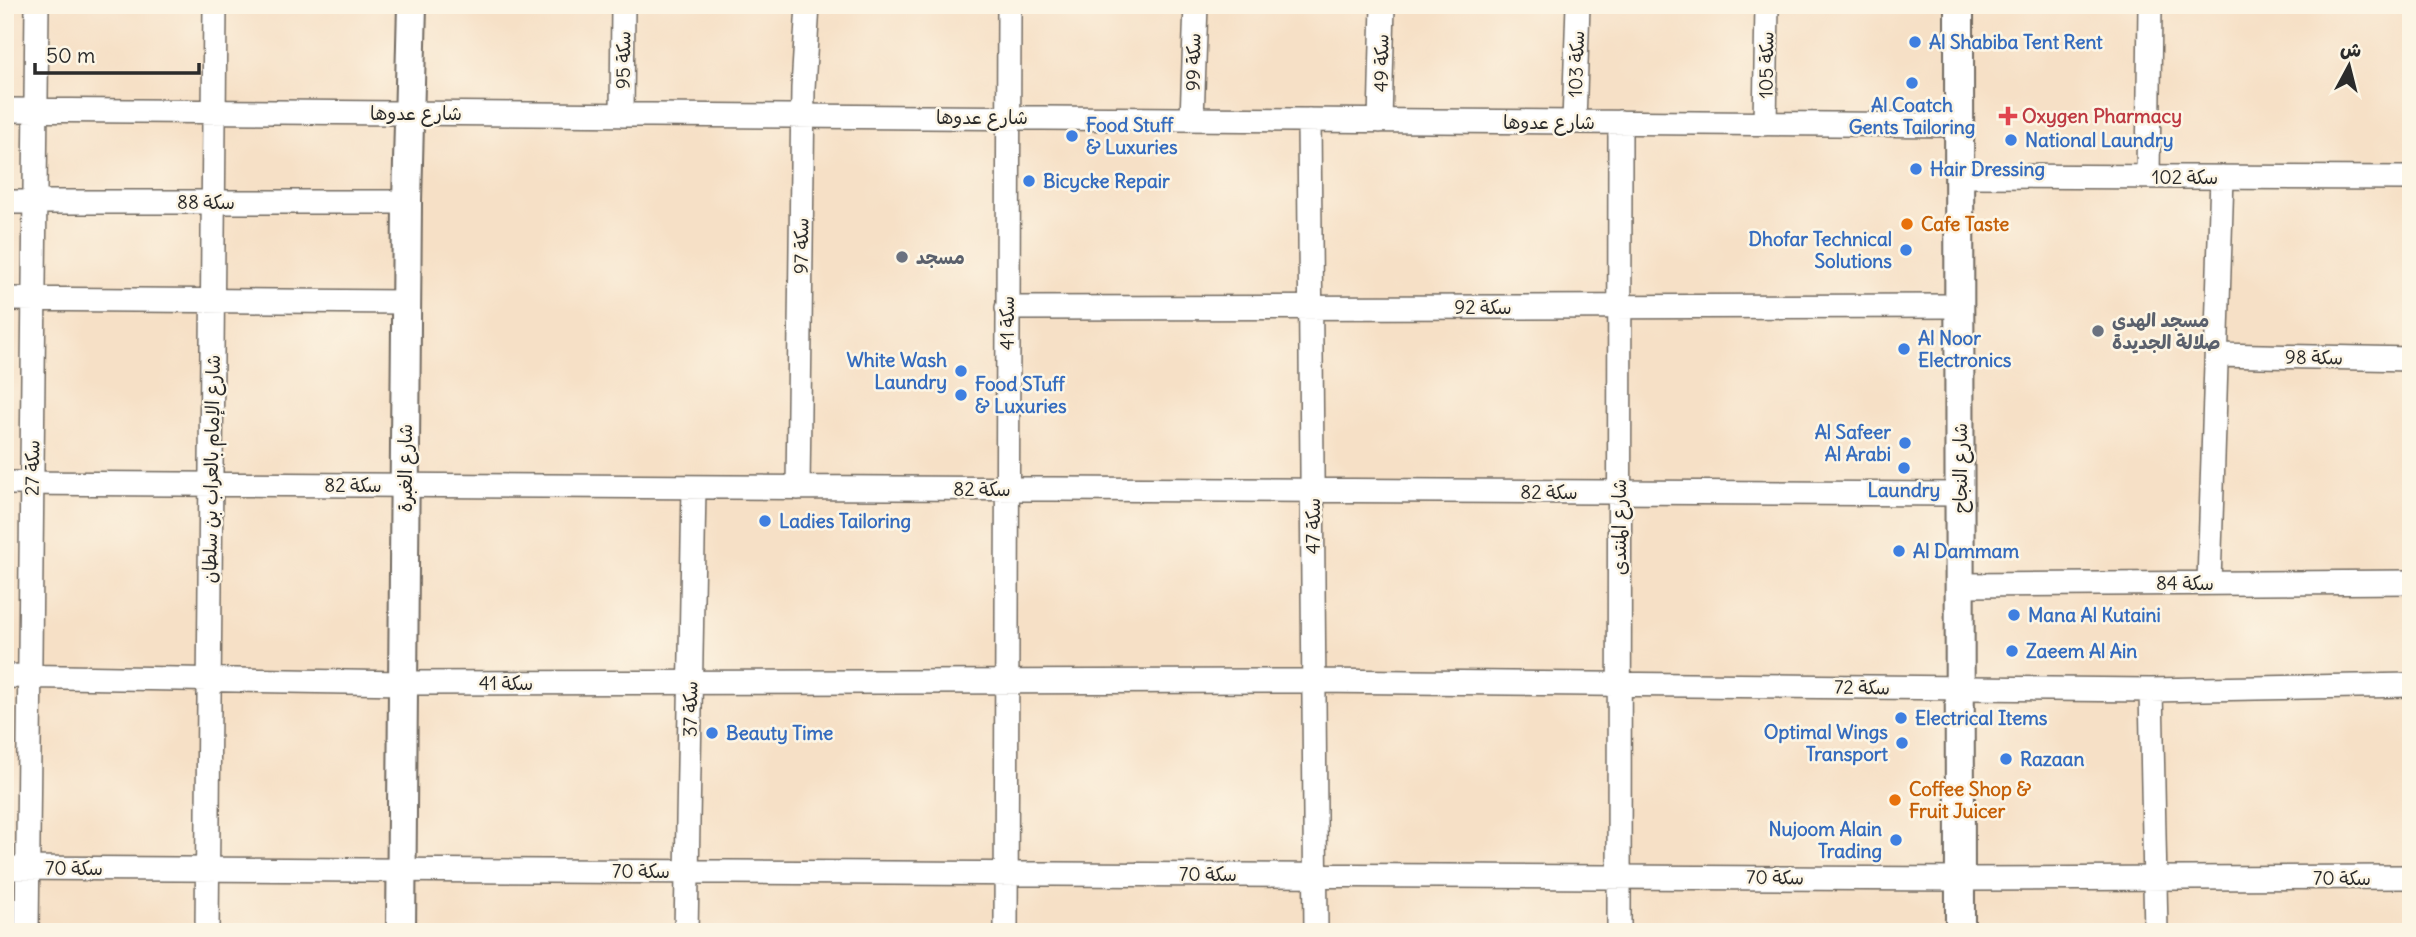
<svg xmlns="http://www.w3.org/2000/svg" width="2416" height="937" font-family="Delius,'Playpen Sans Arabic',sans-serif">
<rect width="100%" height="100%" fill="#fcf5e5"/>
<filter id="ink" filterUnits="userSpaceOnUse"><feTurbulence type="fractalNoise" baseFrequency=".0143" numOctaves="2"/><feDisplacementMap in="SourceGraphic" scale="14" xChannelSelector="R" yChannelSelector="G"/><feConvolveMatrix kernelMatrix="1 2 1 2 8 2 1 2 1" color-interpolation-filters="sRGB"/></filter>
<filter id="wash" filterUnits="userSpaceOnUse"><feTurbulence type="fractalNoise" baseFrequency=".00686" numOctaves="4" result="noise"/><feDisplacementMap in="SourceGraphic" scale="28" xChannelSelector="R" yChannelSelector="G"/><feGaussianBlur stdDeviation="1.57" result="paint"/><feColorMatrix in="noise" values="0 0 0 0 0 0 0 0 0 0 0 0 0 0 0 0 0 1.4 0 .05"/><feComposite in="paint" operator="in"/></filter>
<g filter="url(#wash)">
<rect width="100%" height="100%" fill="#f6e0c6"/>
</g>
<g filter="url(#ink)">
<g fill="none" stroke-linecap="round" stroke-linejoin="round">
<g stroke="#726a61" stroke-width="26">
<path id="minor" d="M5 110 1960 125
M622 115 623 5
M1192 119 1196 5
M1309 120 1316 932
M1380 121 1383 5
M1574 122 1578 5
M1765 124 1767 5
M1960 176 2411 178
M2148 177 2150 5
M5 202H407
M5 299 406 302
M1007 308 1960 306
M2217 355 2411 359
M5 483 1960 494
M798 488 803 88 808 5
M2209 582 2222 177
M1960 585 2411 582
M5 676 403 683 1314 681 2151 690 2411 685
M2151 690 2156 932
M5 868 1960 879 2411 877
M27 932 37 5
M207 932 215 5
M686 932 694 487
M1006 932 1009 5
M1619 932 1620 122"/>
</g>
<g stroke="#726a61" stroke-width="32">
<path id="tertiary" d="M1959 5 1960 932
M401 932 407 202 412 5"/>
</g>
<use href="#minor" stroke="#fff" stroke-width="23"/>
<use href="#tertiary" stroke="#fff" stroke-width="28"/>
</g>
</g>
<g fill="#3f7fe0" stroke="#fcf5e5" stroke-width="2.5">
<circle cx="1915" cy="42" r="7"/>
<circle cx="1912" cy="83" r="7"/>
<circle cx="1072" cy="136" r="7"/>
<circle cx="2011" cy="140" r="7"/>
<circle cx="1916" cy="169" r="7"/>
<circle cx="1029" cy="181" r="7"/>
<circle cx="1906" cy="250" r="7"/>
<circle cx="1904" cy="349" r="7"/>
<circle cx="961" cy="371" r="7"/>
<circle cx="961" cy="395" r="7"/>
<circle cx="1905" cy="443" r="7"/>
<circle cx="1904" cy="468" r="7"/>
<circle cx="765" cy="521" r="7"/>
<circle cx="1899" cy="551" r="7"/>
<circle cx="2014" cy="615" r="7"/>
<circle cx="2012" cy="651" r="7"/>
<circle cx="1901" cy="718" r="7"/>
<circle cx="712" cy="733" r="7"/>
<circle cx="1902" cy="743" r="7"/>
<circle cx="2006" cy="759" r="7"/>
<circle cx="1896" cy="840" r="7"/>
</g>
<path fill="#e0444e" stroke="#fcf5e5" stroke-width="2.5" d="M2004.5 105.5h7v7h7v7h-7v7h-7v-7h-7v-7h7z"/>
<g fill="#e8710a" stroke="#fcf5e5" stroke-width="2.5">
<circle cx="1907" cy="224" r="7"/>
<circle cx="1895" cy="800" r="7"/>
</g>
<g fill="#6b7280" stroke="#fcf5e5" stroke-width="2.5">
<circle cx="902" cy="257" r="7"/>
<circle cx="2098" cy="331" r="7"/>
</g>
<g text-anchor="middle" stroke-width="5" stroke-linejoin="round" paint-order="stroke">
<g font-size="19" font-weight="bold" fill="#366cbe" stroke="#fcf5e5" text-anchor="start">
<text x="1929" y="49">Al Shabiba Tent Rent</text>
<text x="1912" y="112" text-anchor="middle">Al Coatch<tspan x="1912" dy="22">Gents Tailoring</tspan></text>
<text x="1086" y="132">Food Stuff<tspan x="1086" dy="22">&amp; Luxuries</tspan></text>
<text x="2025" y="147">National Laundry</text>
<text x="1930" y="176">Hair Dressing</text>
<text x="1043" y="188">Bicycke Repair</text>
<text x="1892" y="246" text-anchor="end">Dhofar Technical<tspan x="1892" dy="22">Solutions</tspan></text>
<text x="1918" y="345">Al Noor<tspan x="1918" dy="22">Electronics</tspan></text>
<text x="947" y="367" text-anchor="end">White Wash<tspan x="947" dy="22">Laundry</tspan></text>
<text x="975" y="391">Food STuff<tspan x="975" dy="22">&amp; Luxuries</tspan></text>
<text x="1891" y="439" text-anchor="end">Al Safeer<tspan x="1891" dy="22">Al Arabi</tspan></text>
<text x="1904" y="497" text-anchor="middle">Laundry</text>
<text x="779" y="528">Ladies Tailoring</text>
<text x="1913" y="558">Al Dammam</text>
<text x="2028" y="622">Mana Al Kutaini</text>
<text x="2026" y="658">Zaeem Al Ain</text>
<text x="1915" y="725">Electrical Items</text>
<text x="1888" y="739" text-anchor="end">Optimal Wings<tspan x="1888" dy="22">Transport</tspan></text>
<text x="726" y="740">Beauty Time</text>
<text x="2020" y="766">Razaan</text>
<text x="1882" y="836" text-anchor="end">Nujoom Alain<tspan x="1882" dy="22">Trading</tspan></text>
</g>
<g font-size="19" fill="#2b2b2b" stroke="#fcf5e5">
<text transform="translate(623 60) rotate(-89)" y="7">سكة 95</text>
<text transform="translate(1193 62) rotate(-89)" y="7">سكة 99</text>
<text transform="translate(1381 63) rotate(-89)" y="7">سكة 49</text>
<text transform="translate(1576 64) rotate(-88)" y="7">سكة 103</text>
<text transform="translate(1766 65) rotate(-89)" y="7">سكة 105</text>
<text x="416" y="120">شارع عدوها</text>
<text x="982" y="124">شارع عدوها</text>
<text x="1549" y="129">شارع عدوها</text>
<text x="2185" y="184">سكة 102</text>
<text x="206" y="209">سكة 88</text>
<text transform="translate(801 246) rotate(-89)" y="7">سكة 97</text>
<text x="1483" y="314">سكة 92</text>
<text transform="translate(1007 323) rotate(-90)" y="7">سكة 41</text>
<text transform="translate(2314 357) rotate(1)" y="7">سكة 98</text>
<text transform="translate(32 468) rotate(-89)" y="7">سكة 27</text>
<text transform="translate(405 468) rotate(-90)" y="7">شارع الغبرة</text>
<text transform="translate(1960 468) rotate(-90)" y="7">شارع النجاح</text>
<text transform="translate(211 469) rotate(-89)" y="7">شارع الإمام بالعراب بن سلطان</text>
<text x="353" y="492">سكة 82</text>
<text x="982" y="496">سكة 82</text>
<text x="1549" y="499">سكة 82</text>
<text transform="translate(1313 526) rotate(-90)" y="7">سكة 47</text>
<text transform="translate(1619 527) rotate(-90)" y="7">شارع المنتدى</text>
<text x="2185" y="590">سكة 84</text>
<text x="506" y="690">سكة 41</text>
<text transform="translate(1862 687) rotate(1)" y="7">سكة 72</text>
<text transform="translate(690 709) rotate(-89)" y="7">سكة 37</text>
<text x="74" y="875">سكة 70</text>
<text x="641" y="878">سكة 70</text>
<text x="1208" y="881">سكة 70</text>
<text transform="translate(1775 877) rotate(1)" y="7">سكة 70</text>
<text x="2342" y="885">سكة 70</text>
</g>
<g font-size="19" font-weight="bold" fill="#be3a42" stroke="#fcf5e5" text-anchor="start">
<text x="2022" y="123">Oxygen Pharmacy</text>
</g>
<g font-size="19" font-weight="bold" fill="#c56008" stroke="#fcf5e5" text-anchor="start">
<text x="1921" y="231">Cafe Taste</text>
<text x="1909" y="796">Coffee Shop &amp;<tspan x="1909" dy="22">Fruit Juicer</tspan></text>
</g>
<g font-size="19" font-weight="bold" fill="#5b616d" stroke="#fcf5e5" text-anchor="start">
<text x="916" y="264">مسجد</text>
<text x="2112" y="327">مسجد الهدى<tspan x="2112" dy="22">صلالة الجديدة</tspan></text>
</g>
</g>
<rect width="2416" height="937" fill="none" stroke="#fcf5e5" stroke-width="28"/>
<g transform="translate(2349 66) rotate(7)" stroke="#fcf5e5" stroke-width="5" paint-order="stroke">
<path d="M0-5L12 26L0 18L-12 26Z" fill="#2b2b2b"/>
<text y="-10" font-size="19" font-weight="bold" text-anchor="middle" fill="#2b2b2b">ش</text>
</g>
<path d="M35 63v10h164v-10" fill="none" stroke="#2b2b2b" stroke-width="3.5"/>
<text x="46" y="63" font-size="21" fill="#2b2b2b" stroke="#fcf5e5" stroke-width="5" paint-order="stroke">50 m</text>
</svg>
